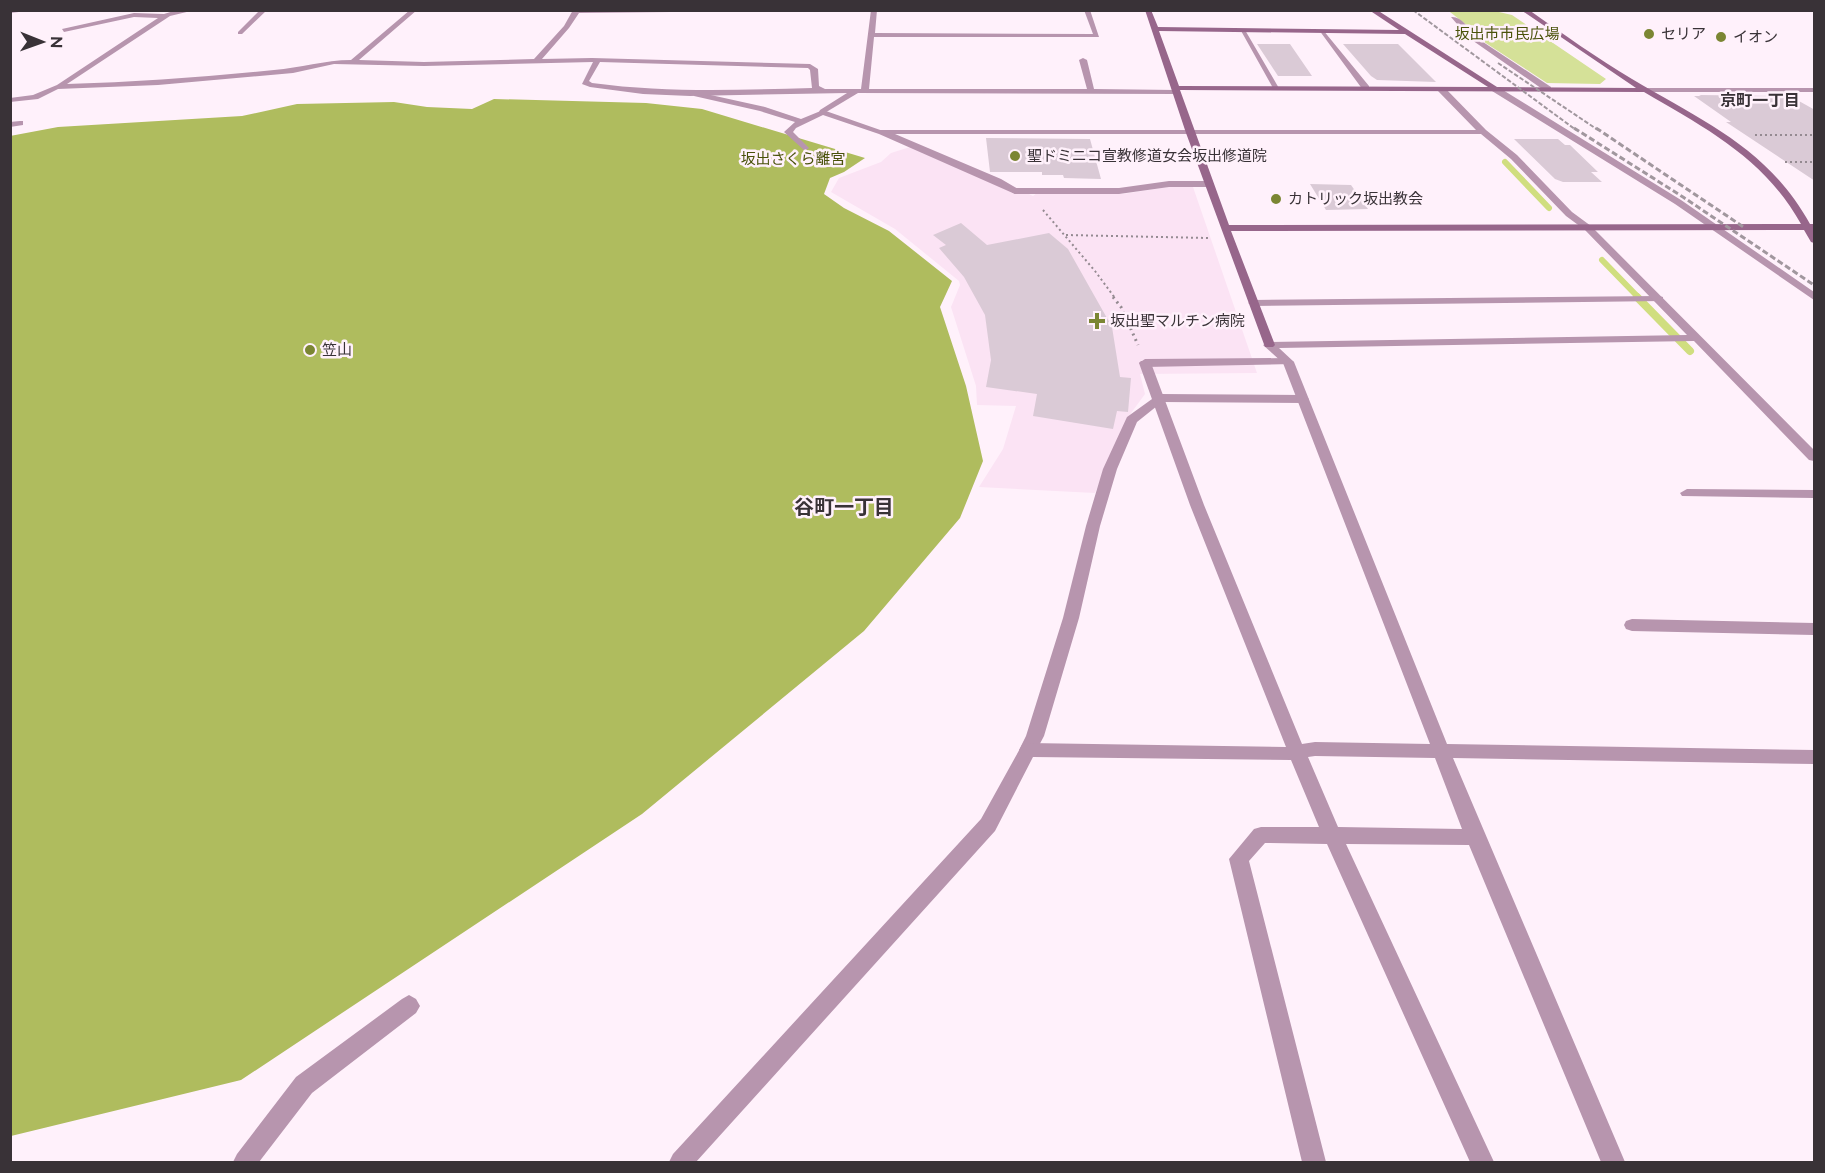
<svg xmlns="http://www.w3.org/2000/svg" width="1825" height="1173" font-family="Raleway,'Noto Sans JP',sans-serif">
<rect width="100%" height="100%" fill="#fff1fb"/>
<path fill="#fbe3f4" d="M910 147 991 175 1033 196 1037 193 1123 194 1168 187H1193L1257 373 1140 374 1145 394 1126 420 1095 493 979 487 1003 449 1016 406 977 405 976 386 951 307 960 285 959 281 895 229 831 192 839 178 881 162 891 153Z"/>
<path fill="#d5e198" d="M1450 12H1499L1512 15 1606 79 1600 84 1547 83 1478 38 1464 23Z"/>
<path fill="#afbc5e" d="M494 99 646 103 702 109 865 158 844 172 830 178 824 194 844 208 889 231 952 281 940 307 966 386 983 461 960 518 864 631 642 814 241 1080 11 1136 10 136 58 127 242 116 297 104 394 102 427 107 472 109Z"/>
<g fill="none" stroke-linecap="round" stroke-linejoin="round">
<path stroke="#d0de7f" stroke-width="6" d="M1505 162 1549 208
M1602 260 1639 298"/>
<path stroke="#d0de7f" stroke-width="8" d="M1637 297 1690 351"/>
</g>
<path fill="#dacad6" d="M1257 44H1290L1312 76H1278Z
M1343 44H1398L1436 82 1377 80 1371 76Z
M1699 95 1790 96 1815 110V181L1726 122H1731L1694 96H1701Z
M986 138 1090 139 1101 179 1064 178 1063 175H1042V172H990Z
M1514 139H1558L1565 145H1570L1598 172H1591L1602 182H1563L1555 179Z
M1310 184 1351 185 1368 209 1326 210Z
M961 223 987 245 1049 233 1068 249 1112 327 1120 377 1131 378 1128 412 1117 411 1113 429 1033 416 1037 394 986 387 991 360 985 315 964 277 939 248 946 245 933 235Z"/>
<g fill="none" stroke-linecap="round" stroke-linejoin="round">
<path stroke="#948a91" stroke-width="2" stroke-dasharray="2 3" stroke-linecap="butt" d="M1755 135H1814
M1785 162H1814
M1043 210 1095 271 1115 298
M1066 235 1208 238"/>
<path stroke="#948a91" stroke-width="3" stroke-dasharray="2 4" stroke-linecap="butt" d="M1113 297 1121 307 1138 345"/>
<path fill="#b795ae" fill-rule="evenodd" d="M1451 17C1461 16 1468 27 1474 36L1551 87V91H1545L1469 38Z
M697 92 765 107 801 119 823 110 886 132 879 134 823 115 796 128 793 132 809 148 805 151 784 132 795 122 760 111 694 96V92Z
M1169 181H1209L1214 184 1209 187H1169L1119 194H1015L1010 191 1015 188H1119Z
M1659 296 1663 297V301L1253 306 1248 303 1253 300Z
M1288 358 1294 362 1292 364 1145 367 1139 363 1145 359Z
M1159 394 1303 395 1309 399 1303 403 1162 402 1137 422 1117 469 1100 526 1079 618 1044 736 1034 755 1028 757 1022 755 1019 750 1026 736 1063 618 1086 526 1103 469 1127 417Z"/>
<path fill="#b795ae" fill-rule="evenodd" d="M10 10H36L10 13Z
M177 10H195L170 16 67 84C136 82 205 77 274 70 300 68 325 60 351 60L410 10H417L359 60 424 62 534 59 564 26 573 10H843L579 13 569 28 542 59 592 58 810 64 818 69 819 86 825 89H861L871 10H877L875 33 1093 34 1084 10H1090L1099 37H874L869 89H1087L1079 60 1083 58 1087 60 1094 89 1176 90 1180 92 1176 94 858 93 823 114 819 112 820 110 847 93 690 96 643 94 590 87 582 84 593 62 424 66 334 64 293 73 158 85 58 89 38 99 10 102V98L33 95 57 85 158 18 134 17 64 32 62 29 134 13 164 14ZM600 62 808 68 810 70 812 88C736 90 667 93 592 83L589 81Z
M260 10H267L242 34H238V32Z
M1240 29 1245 30 1280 90 1273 88Z
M1319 30H1323L1369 86V90H1363Z
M1438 87H1444L1486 130 1517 155 1572 212 1591 226 1814 450V461L1809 460 1694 341 1279 348 1294 362 1447 744 1814 750V764L1453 758 1625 1162H1601L1469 845 1346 844 1494 1162H1470L1327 844 1265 843 1249 861 1326 1162H1302L1229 859 1254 829 1261 827H1319L1291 760 1033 757 995 831 696 1162H669L673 1154 981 819 1022 745 1028 743 1286 747 1190 505 1139 363 1141 361H1149L1151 363 1204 505 1302 744 1315 742 1430 744 1283 363 1263 345 1269 342 1687 335 1585 230 1566 216 1511 159 1481 134H895L1001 179 1018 189 1020 191 1015 194 879 134V130H1476L1438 91ZM1315 756 1435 758 1462 829 1338 827 1308 757Z
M1492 87H1498L1681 200 1814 292V300L1675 204 1492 91Z
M1645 88H1814V92H1642L1641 90Z
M20 121H23V125L10 127V122Z
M1687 489 1814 490V498L1682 496 1680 493Z
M1632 619 1814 623V635L1632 631 1626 629 1624 625 1626 621Z
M409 995 416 999 420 1006 416 1013 312 1093 259 1162H233L237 1154 296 1077 402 999Z"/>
<path fill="#97668b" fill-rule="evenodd" d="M1145 10H1151L1158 27 1399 30 1369 10H1377L1497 87 1636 88 1521 10H1529C1563 34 1597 58 1632 79 1704 122 1767 147 1810 224H1814V243L1811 242 1804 230 1231 231 1275 345 1273 347H1265L1186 133ZM1159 31 1405 34 1488 87 1179 86ZM1180 90 1644 92C1707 129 1764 158 1801 224L1229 225Z"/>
<path stroke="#a1979e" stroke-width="2" stroke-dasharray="4.5 2" stroke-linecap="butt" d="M1413 10 1576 130
M1498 63 1598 130"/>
<path stroke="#a1979e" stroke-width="3" stroke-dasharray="6 3" stroke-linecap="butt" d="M1574 128 1683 197 1814 285
M1596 128 1745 228"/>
</g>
<g fill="#7b8633" stroke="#fff1fb" stroke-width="2">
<circle cx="1649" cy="34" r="6"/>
<circle cx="1721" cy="37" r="6"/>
<circle cx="1015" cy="156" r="6"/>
<circle cx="1276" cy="199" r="6"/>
<path d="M1094 312h6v6h6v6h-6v6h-6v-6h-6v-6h6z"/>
<circle cx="310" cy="350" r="6"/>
</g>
<g text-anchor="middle" stroke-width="5" stroke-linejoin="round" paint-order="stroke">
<g font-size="15" fill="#4a520a" stroke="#fff1fb">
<text x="1507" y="39">坂出市市民広場</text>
<text x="793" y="164">坂出さくら離宮</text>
</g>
<g font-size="15" fill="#393237" stroke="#fff1fb" text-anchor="start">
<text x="1661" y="39">セリア</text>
<text x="1733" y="42">イオン</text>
<text x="1027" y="161">聖ドミニコ宣教修道女会坂出修道院</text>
<text x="1288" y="204">カトリック坂出教会</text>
<text x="1110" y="326">坂出聖マルチン病院</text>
<text x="322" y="355">笠山</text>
</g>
<g font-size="16" font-weight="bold" fill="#393237" stroke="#fff1fb">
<text x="1760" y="106">京町一丁目</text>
</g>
<g font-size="20" font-weight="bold" fill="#393237" stroke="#fff1fb">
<text x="844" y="514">谷町一丁目</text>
</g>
</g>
<rect width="1825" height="1173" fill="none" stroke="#393237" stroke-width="24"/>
<g transform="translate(42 42) rotate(91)" stroke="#fff1fb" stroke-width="4.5" paint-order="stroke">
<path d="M0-4.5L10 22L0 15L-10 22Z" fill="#393237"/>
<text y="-9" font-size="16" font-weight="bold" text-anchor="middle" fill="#393237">N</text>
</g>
</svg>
